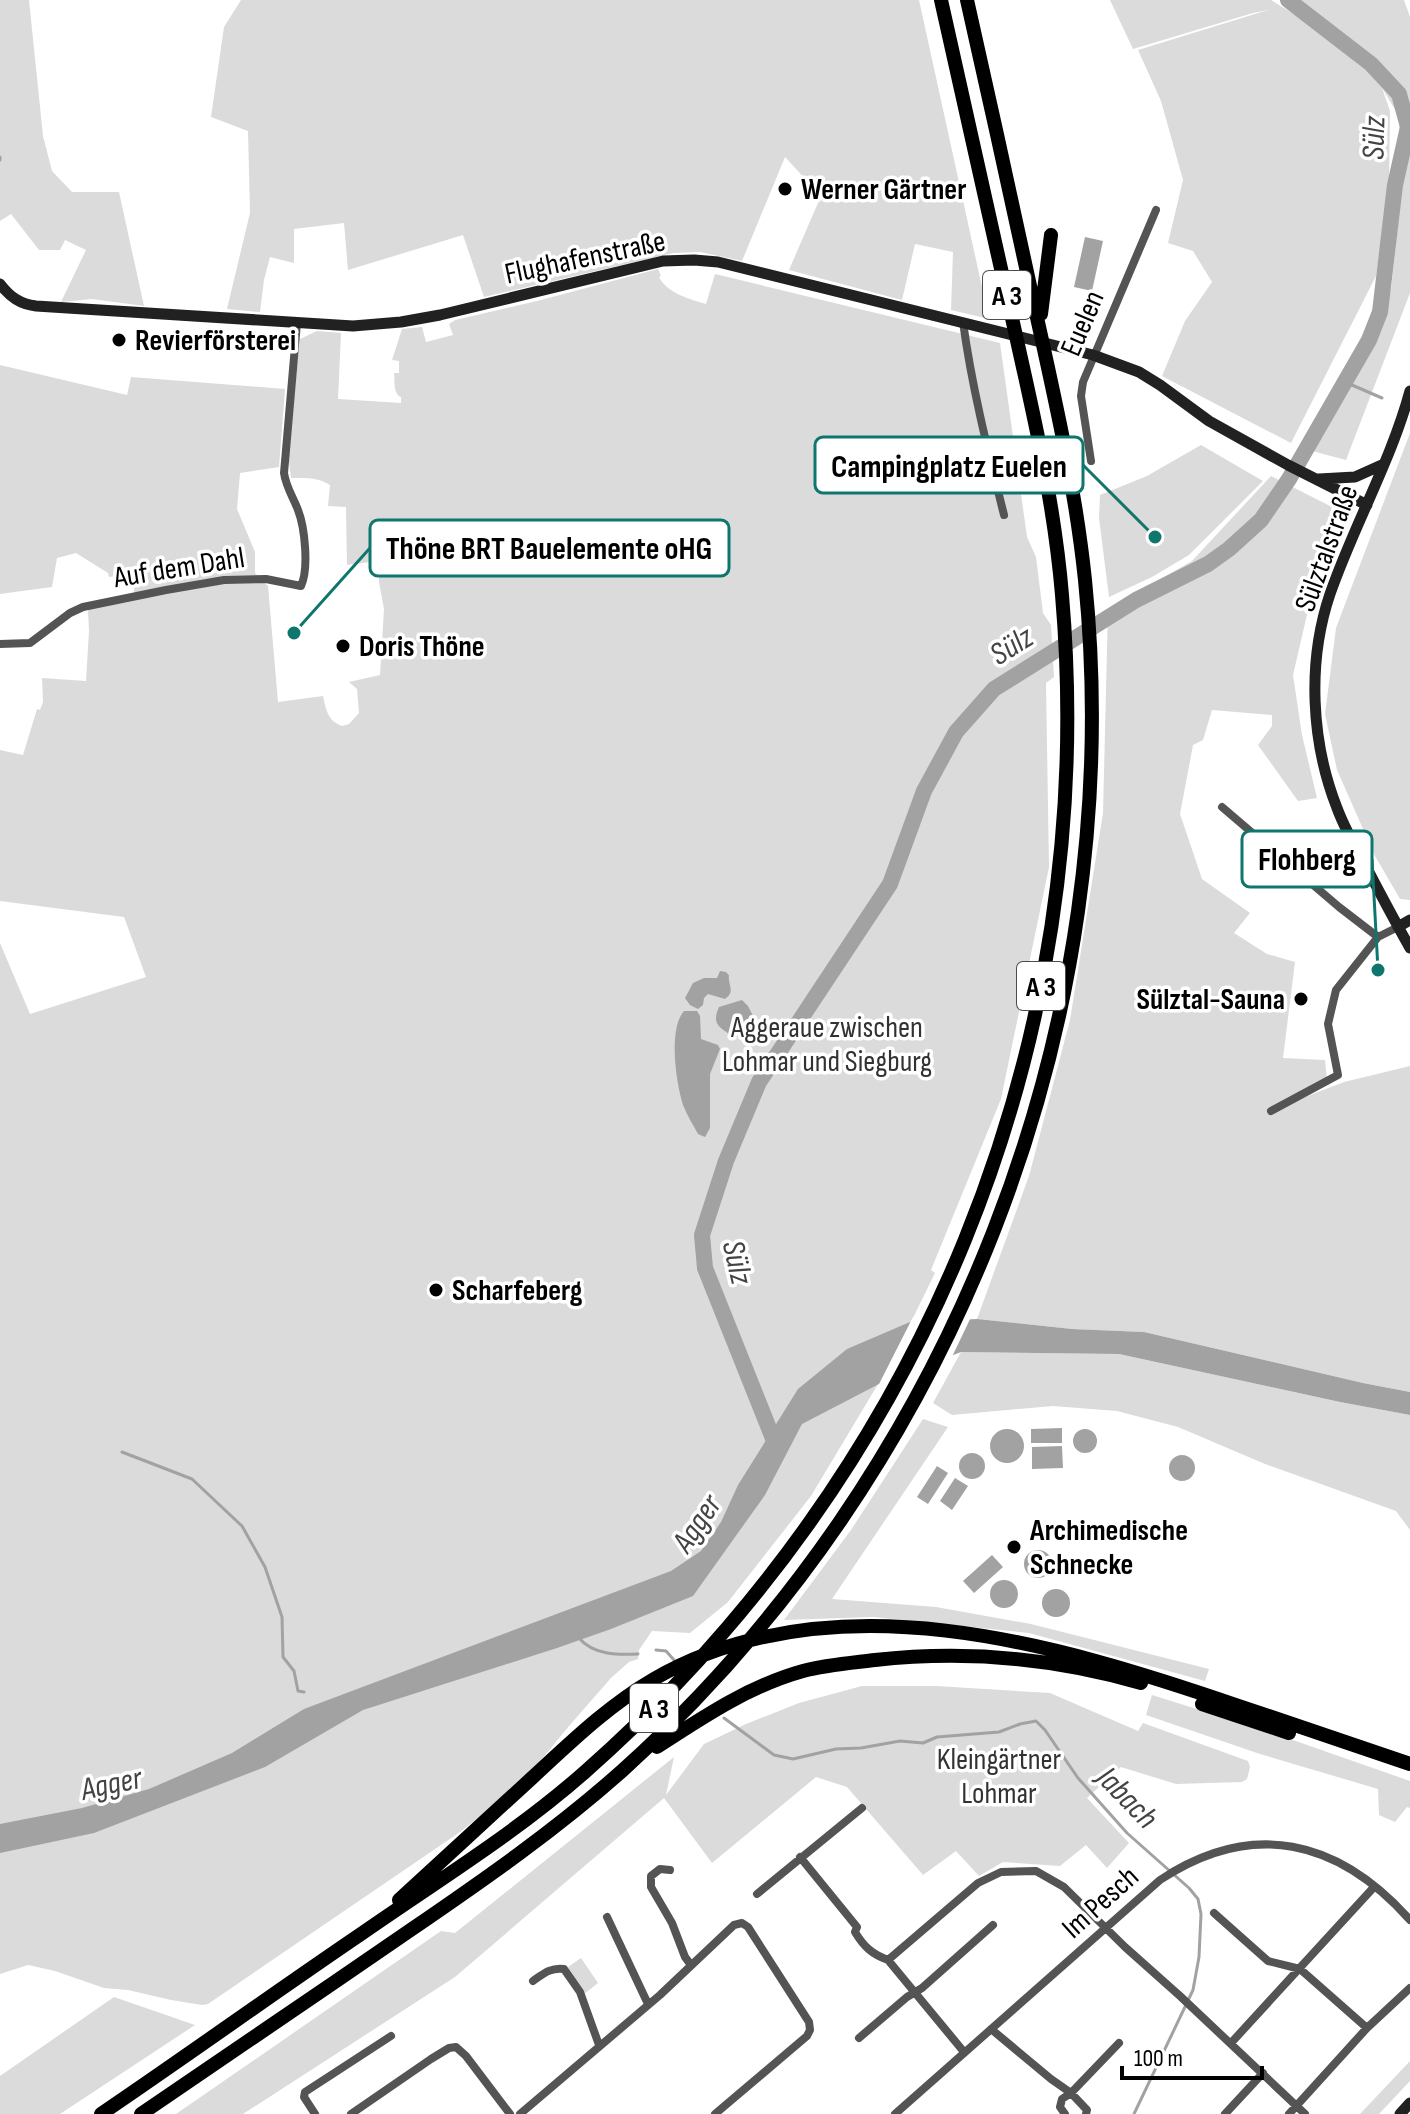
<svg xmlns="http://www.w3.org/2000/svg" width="1410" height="2114" font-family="'Sofia Sans Condensed',sans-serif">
<rect width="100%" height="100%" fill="#fff"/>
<path fill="#dbdbdb" d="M0 0H29L43 136 52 171 72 192H119L144 306 92 299 61 302 86 250 65 240 60 250H39L11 214 0 221Z
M241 0H919L989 319 951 310 953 252 915 244 902 300 789 270 821 196 785 157 742 261 700 252 673 253 484 297 463 235 348 270 344 223 294 229V263L270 257 264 280 260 312 227 309 250 213 248 131 211 117 224 27Z
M1110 0H1271L1308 23 1306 10 1290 0H1404L1410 17V293L1346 460 1312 451 1391 290 1402 186 1399 116 1382 88 1390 111 1389 188 1376 276 1291 443 1162 376 1185 321 1212 282 1193 251 1168 243 1183 180 1161 101 1138 50 1268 10 1253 13 1133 49Z
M658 269 661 276 659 277C667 293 689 299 706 304L715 274 1000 343 1027 537 1036 557 1043 613 1051 625 1054 677 1046 683 1049 867 1001 1099 931 1270 935 1273 893 1359 811 1496 728 1602 690 1633 652 1631 639 1650 638 1659 629 1662 611 1678 569 1726 523 1782 496 1804 460 1832 208 2004 202 2005 171 2000 128 1990 104 1988 55 1971 28 1965 0 1974V943L30 1014 146 977 124 917 0 901V750L23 755 37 709 40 710 43 702 42 678 86 681 89 631 88 610 135 596 131 574 109 577 108 573 76 553 57 558 52 587 0 594V365L127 395 131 377 285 389 279 467 240 473 237 509 255 552V573L268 586 278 702 323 696C326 710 328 721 342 726L349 724 359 713 357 689 349 682 380 675 384 609 379 582 378 561 347 565 346 507 328 506 330 485C318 477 304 478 291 478L288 455 300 339 317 331 341 333 338 399 401 403V397C393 394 395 381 394 373H399V361L392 360 402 329 422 327 426 342 453 335 449 324 455 320 537 301Z
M1410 433V900L1400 899 1375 856 1337 770 1325 714 1336 628Z
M1201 445 1263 481 1189 555 1152 577 1109 597 1099 518 1100 495 1147 476Z
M1271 476 1332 507 1293 675 1302 735 1317 798 1298 801 1258 745 1272 726V715L1212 710 1203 740 1193 745 1180 814 1202 879 1250 913 1234 933 1267 954 1295 962 1283 1058 1325 1060 1327 1080 1279 1107 1344 1082 1410 1066V1392L1363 1383 1144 1332 1072 1329 977 1319 1029 1176 1070 1020 1103 813 1108 609 1192 561Z
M961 1352 1119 1354 1340 1402 1410 1415V1530L1396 1511 1265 1464 1178 1427 1117 1411 1053 1406 952 1415 933 1403Z
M923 1419 948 1427 832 1599 936 1607 1031 1624 1209 1669 1205 1681 1029 1633 873 1617 784 1620 851 1530Z
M862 1686H936L1050 1693 1138 1731 1143 1723 1248 1761 1250 1767 1247 1779 1242 1782 1176 1784 1121 1767 1087 1798 1129 1843 1107 1868 1086 1845 1060 1866 1003 1862 979 1876 956 1851 923 1875 847 1787 816 1777 712 1863 664 1798 455 1977 243 2114H176L441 1931 455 1933 674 1757 666 1795 704 1744 746 1724 799 1703Z
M1152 1695 1267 1731 1410 1781V1808L1407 1807 1395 1822 1379 1815 1378 1789 1260 1754 1146 1715Z
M581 1958 598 1983 584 1994 568 1967Z
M114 1997 195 2025 60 2114H0V2076Z
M1410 2061V2081L1379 2114H1360Z"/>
<path fill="#a2a2a2" d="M1085 237 1103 241 1092 291 1074 287Z
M720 971 726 972C731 978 728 972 729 980 730 989 734 992 725 999L708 994 704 998 703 1005 698 1009 690 1005 685 998 693 983 704 978H717Z
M742 1000 748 1006 754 1018 742 1036 733 1037C720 1027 711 1025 719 1007Z
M684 1011H697L700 1016 701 1039 718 1045 720 1049 710 1074V1128L705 1137 698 1134C693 1125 687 1115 683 1105 676 1083 668 1029 684 1011Z
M977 1319 1072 1329 1144 1332 1363 1383 1410 1392V1415L1340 1402 1119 1354 961 1352 879 1384 802 1424 765 1495 693 1596 611 1629 557 1648 363 1710 265 1767 94 1833 0 1853V1824L82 1808 149 1789 232 1753 304 1709 671 1571 701 1551 721 1522 738 1485 798 1389 847 1349 910 1322Z
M1062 1428V1443H1031V1429Z
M1073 1441a12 12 0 1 1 24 0a12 12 0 1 1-24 0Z
M990 1446a17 17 0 1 1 34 0a17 17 0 1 1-34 0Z
M1062 1446 1063 1468 1032 1469V1447Z
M959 1466a13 13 0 1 1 26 0a13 13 0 1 1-26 0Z
M1169 1468a13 13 0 1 1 26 0a13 13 0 1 1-26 0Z
M937 1466 948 1473 928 1504 917 1497Z
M955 1478 968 1486 952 1510 940 1501Z
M1024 1564a14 14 0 1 1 28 0a14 14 0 1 1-28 0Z
M992 1555 1003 1567 974 1593 963 1581Z
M990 1594a14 14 0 1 1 28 0a14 14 0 1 1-28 0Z
M1042 1603a14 14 0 1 1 28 0a14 14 0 1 1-28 0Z"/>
<path fill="#fff" d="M972 1315 950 1361 876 1390 913 1317Z"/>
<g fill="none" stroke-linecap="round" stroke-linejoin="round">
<path stroke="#a2a2a2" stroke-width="3" d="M0 157V160
M1345 382 1382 398
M122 1452 192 1479 242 1526 265 1567 282 1617 283 1657 294 1671 298 1691 304 1692
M579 1638C593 1655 618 1655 638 1654
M656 1650 666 1651 674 1660
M724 1718 774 1755 793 1759 836 1749 861 1748 900 1741 923 1743 937 1737 999 1732 1020 1724 1036 1721 1045 1730 1078 1778 1127 1833 1189 1888 1198 1899 1201 1914 1199 1957 1193 1990 1134 2114"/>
<path stroke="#a2a2a2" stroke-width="16" d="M776 1446 705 1268 702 1235 726 1161 759 1082 890 884 924 791 956 732 994 689 1136 600 1208 564 1229 549 1261 520 1289 479 1369 340 1380 312 1395 185 1408 127 1399 94 1371 64 1288 0"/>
<path stroke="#545454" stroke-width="8" d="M963 322C972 388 988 451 1004 515
M1091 461 1081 396 1083 382 1156 210
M0 644 30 643 70 613 83 607 166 590 224 580 266 579 301 586C309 569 305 528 298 510 293 497 286 487 284 473L297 323
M1222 807 1339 907 1378 937
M1271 1111 1338 1075 1328 1024 1336 990 1378 937 1398 927
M800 1857 857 1927 855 1932C864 1947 872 1954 888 1960L964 2052
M670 1870 660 1869 651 1876V1887L672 1923 685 1957 691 1965
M757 1894 862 1808
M1214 1913 1268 1961 1300 1969 1367 2028
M607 1917 648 2004
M888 1960 978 1883 1001 1872 1036 1871 1064 1887 1125 1947 1180 1996 1305 2114
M533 1981C543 1974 551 1967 564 1969L580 1992 599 2045
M991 2029 1051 2079 1071 2093 1087 2110 1086 2114
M859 2038 907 1997 922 1988 993 1925
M1231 2043 1374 1887
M315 2114 304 2097 305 2092 391 2036
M351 2114 431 2059 449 2048 456 2047 466 2056 510 2114
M520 2114 660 1995 734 1925 742 1923 748 1927 809 2022 810 2030 807 2036 715 2114
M895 2114 1160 1880C1252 1819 1338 1839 1410 1920
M1065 2114 1060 2107 1062 2099 1071 2093 1119 2043
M1225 2114 1263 2073
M1289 2114 1367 2028 1410 1988"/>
<path stroke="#212121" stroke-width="11" d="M0 284C10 297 20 304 36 306L353 326 401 322 440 315 663 261 694 260 718 262 1093 355 1139 372 1160 385 1209 421 1288 465 1367 505
M1410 391C1391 461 1354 525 1330 594 1307 662 1311 742 1337 808 1344 827 1354 845 1364 863 1379 891 1394 920 1410 948
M1319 479 1355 477 1384 464
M1398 927 1410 920
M1400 2114 1410 2103"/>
<path stroke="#000" stroke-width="14" d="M1041 314 1051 235
M1202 1704 1289 1733
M657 1747C703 1717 749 1686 803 1671 826 1665 851 1663 875 1660 965 1650 1054 1658 1141 1683
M399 1900C444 1859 488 1818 533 1777 571 1742 609 1705 654 1679 833 1576 1058 1644 1239 1706 1296 1725 1353 1745 1410 1764
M101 2114C188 2055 274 1993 361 1934 437 1881 516 1833 586 1771 923 1473 1101 1044 1062 595 1054 498 1031 404 1010 309 987 206 964 103 941 0
M141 2114C232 2052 322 1991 412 1929 485 1879 557 1829 623 1770 952 1473 1130 1022 1085 580 1075 484 1053 390 1032 295 1011 197 989 98 967 0"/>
</g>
<g fill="#000" stroke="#fff" stroke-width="3">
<circle cx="785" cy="189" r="8"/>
<circle cx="119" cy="340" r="8"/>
<circle cx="343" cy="646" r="8"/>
<circle cx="1301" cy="999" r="8"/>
<circle cx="436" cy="1290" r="8"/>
<circle cx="1014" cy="1547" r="8"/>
</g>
<g text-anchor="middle" stroke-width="7" stroke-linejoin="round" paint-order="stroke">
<g fill="#fff" stroke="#4c4c4c" stroke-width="2">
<rect x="983" y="271" width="48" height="48" rx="6"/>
<rect x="1017" y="962" width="48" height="48" rx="6"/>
<rect x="630" y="1684" width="48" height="48" rx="6"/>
</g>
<g font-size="28" font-weight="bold" fill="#000">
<text x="1007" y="305">A 3</text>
<text x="1041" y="996">A 3</text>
<text x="654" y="1718">A 3</text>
</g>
<g font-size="30" font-weight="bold" fill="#000" stroke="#fff" text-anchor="start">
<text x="801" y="199">Werner Gärtner</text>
<text x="135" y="350">Revierförsterei</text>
<text x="359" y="656">Doris Thöne</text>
<text x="1285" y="1009" text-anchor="end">Sülztal-Sauna</text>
<text x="452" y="1300">Scharfeberg</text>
<text x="1030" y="1540">Archimedische<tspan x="1030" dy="34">Schnecke</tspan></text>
</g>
<g font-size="30" fill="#000" stroke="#fff">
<text transform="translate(585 257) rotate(-12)" y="10">Flughafenstraße</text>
<text transform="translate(1082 323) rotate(-67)" y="10">Euelen</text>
<text transform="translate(1326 548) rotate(-70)" y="10">Sülztalstraße</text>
<text transform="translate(179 567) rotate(-9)" y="10">Auf dem Dahl</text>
<text transform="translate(1100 1902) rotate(-42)" y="10">Im Pesch</text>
</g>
<g font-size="30" fill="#323232" stroke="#fff">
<text x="827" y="1037">Aggeraue zwischen<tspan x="827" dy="34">Lohmar und Siegburg</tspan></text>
<text x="999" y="1769">Kleingärtner<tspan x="999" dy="34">Lohmar</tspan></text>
</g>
<g font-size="32" font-style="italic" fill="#434343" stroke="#fff">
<text transform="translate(1373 138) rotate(-89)" y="11">Sülz</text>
<text transform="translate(1011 645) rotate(-32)" y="11">Sülz</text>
<text transform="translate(738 1262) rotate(77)" y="11">Sülz</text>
<text transform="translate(696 1523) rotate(-56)" y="11">Agger</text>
<text transform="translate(111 1783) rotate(-12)" y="11">Agger</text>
<text transform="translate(1128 1797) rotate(46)" y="11">Jabach</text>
</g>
</g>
<path fill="none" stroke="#0f766e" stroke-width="3" d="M1155 537L1083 465M294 633L370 548M1378 970L1372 859"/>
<g fill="#0f766e" stroke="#fff" stroke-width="3">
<circle cx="1155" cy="537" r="8"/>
<circle cx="294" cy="633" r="8"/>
<circle cx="1378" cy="970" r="8"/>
</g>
<g fill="#fff" stroke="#0f766e" stroke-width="3">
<rect x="815" y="437" width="268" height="56" rx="8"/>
<rect x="370" y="520" width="359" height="56" rx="8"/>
<rect x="1242" y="831" width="130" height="56" rx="8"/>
</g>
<g font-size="32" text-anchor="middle" font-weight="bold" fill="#000">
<text x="949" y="477">Campingplatz Euelen</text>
<text x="549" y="559">Thöne BRT Bauelemente oHG</text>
<text x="1307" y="870">Flohberg</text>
</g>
<path d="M1122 2066v12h140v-12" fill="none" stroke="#000000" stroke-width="4"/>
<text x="1134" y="2066" font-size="24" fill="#000000" stroke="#ffffff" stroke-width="6" paint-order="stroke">100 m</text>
</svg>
